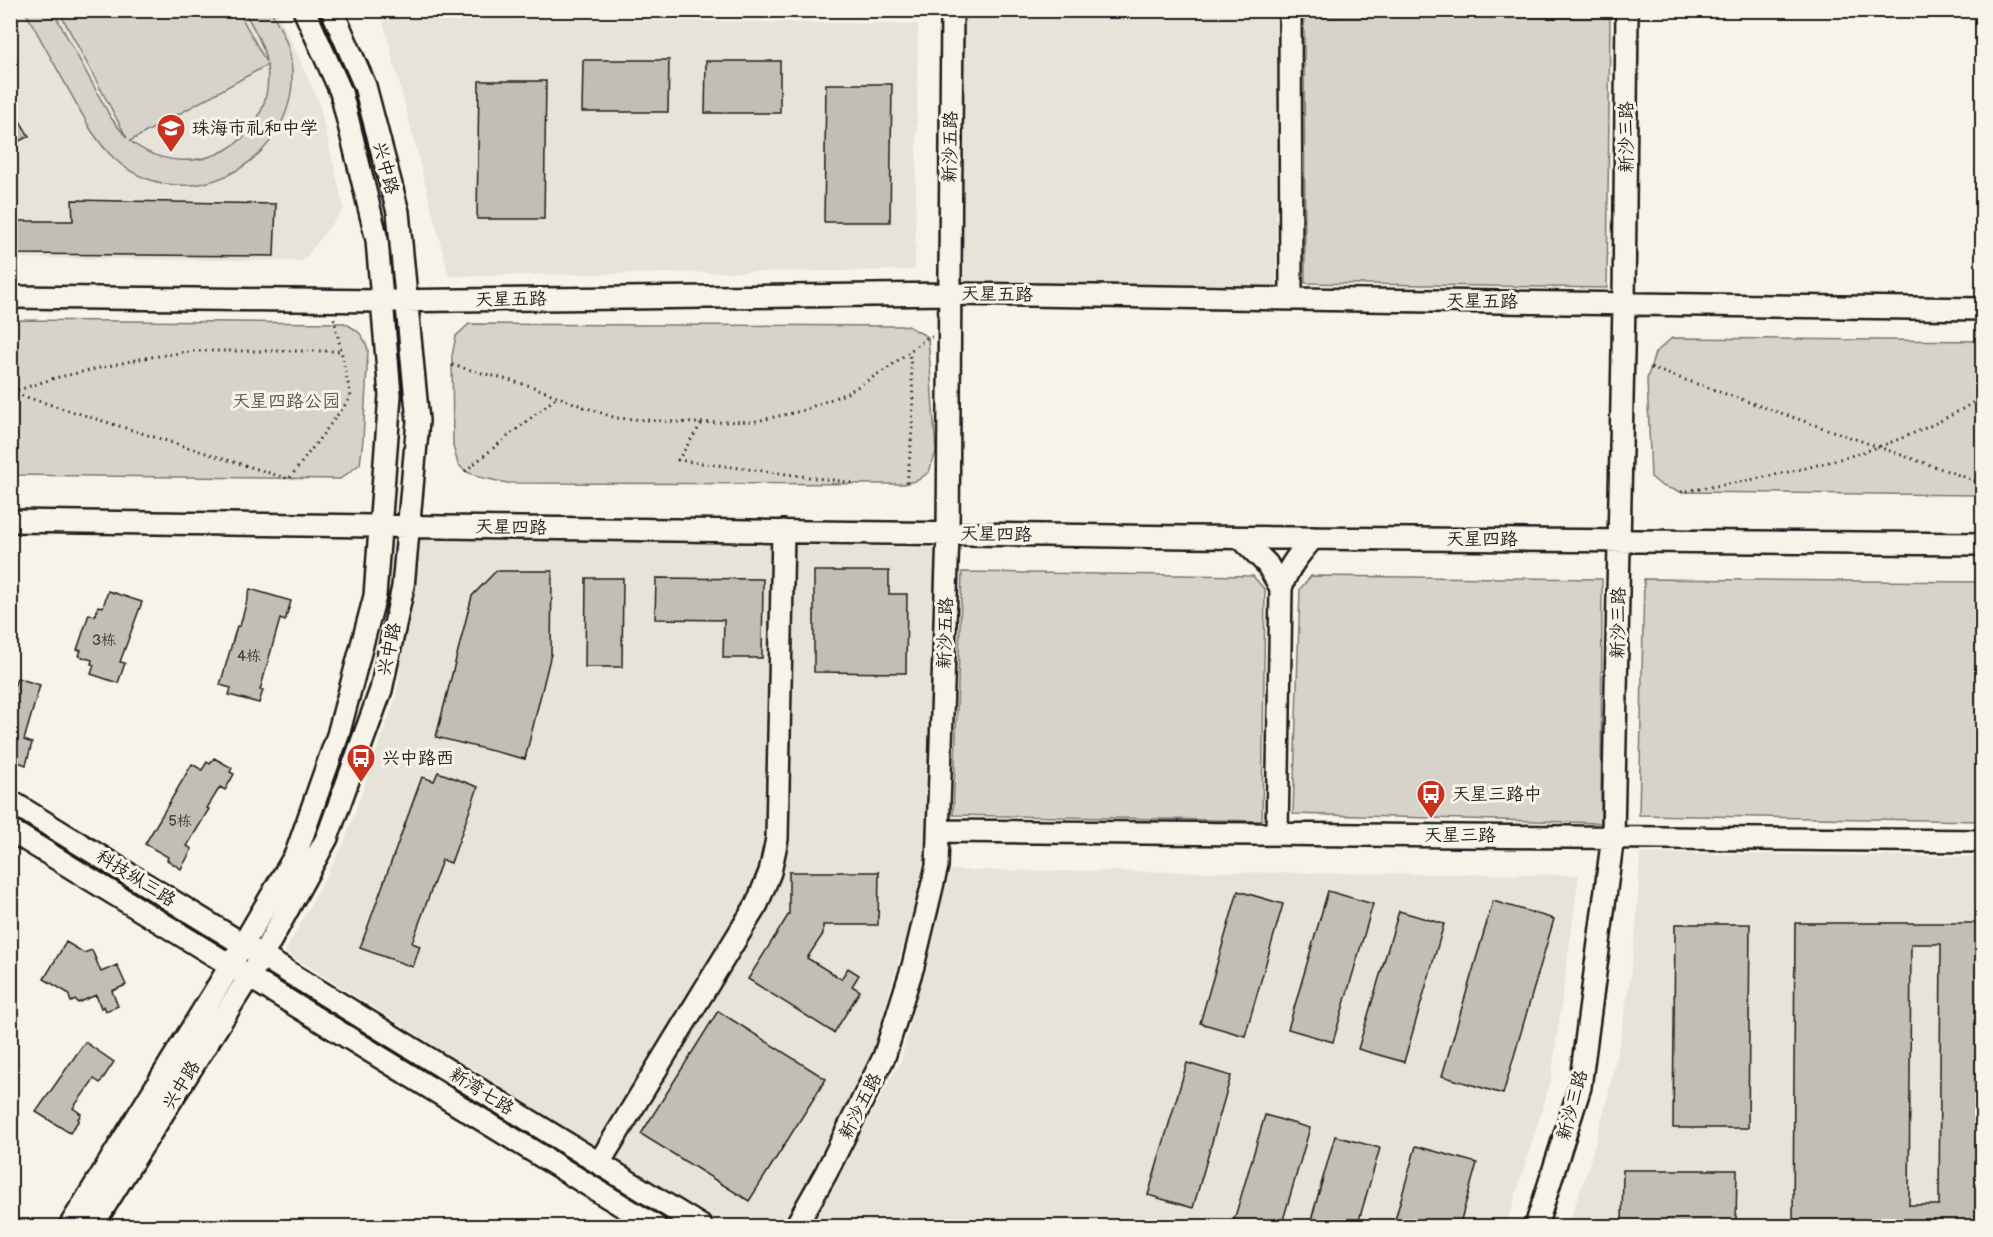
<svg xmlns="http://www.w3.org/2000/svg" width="1993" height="1237" font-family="'Balsamiq Sans','LXGW WenKai TC',sans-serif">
<rect width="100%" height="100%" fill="#f7f3e8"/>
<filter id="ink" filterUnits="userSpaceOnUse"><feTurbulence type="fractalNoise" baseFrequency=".0167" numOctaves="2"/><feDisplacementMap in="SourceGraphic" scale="12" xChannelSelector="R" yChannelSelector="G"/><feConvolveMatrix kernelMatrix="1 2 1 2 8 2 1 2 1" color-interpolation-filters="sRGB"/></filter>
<g filter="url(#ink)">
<path fill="#e6e3d9" d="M11 11H277L318 100 344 208 303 261 11 258Z
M963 13 1277 14 1276 286 960 282Z
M382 17 918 24 915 270 449 276Z
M420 537 937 548 925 871 873 1048 820 1161 784 1226H722L285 952 344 843 396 697Z
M1640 853 1982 857V1226H1568L1589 1165 1606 1103 1620 1041 1630 979 1637 916Z
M950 870 1579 875 1551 1081 1506 1226H810L901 1060Z"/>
<path fill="#d7d3cb" stroke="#7a7874" stroke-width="1.5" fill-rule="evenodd" d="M25 11H53L111 118 127 138 59 11H238L266 62C264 44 253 27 244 11H271C280 27 289 43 291 62 303 141 220 208 145 178 121 169 105 151 91 130ZM267 65C277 144 191 188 130 141Z
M1304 17 1610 18 1607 288 1305 283Z
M11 320 344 323C358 330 364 335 368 350L363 440 360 464 340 479 11 475Z
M469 324 908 326 928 337 936 452 929 472 918 480 904 484 507 483 479 477 465 471 458 464 453 446 452 356 456 336Z
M1672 338 1982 341V495L1681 492 1662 486 1651 477 1647 379 1655 353Z
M962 572 1253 576 1265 590 1262 821 953 815Z
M1311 576 1602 579 1601 823 1293 814 1300 589Z
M1644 579 1982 582V821L1639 815Z"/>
<path fill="#c0beb5" stroke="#1c1c1c" stroke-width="1.5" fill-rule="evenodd" d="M583 60H669L668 112H582Z
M706 61H780V113H705Z
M479 81H546L544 219H477Z
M826 84H892L890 222H824Z
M10 105 29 136 10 146Z
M72 200 276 204 274 256 10 254V221H73Z
M496 571H552L551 654 525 759 436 737 472 596Z
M814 571H889V594H907L906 673 814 672Z
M586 578H623L622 667H585Z
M656 578 763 579 762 658H723L724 620 655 619Z
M250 589 291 601 285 621 280 619 260 690H263L259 703 229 695 231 688 220 685 237 626H240Z
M108 591 142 602 120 662 125 663 118 683 91 674 94 665 91 664 92 660 79 656 81 650H77L89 614 95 616 98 606 103 607Z
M17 678 40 685 24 740 32 743 26 765 18 762 14 774H10V692L12 693Z
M214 758 232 768 230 772 234 774 225 790 220 787 207 808 209 809 187 846 192 849 181 869 167 860 168 857 145 844 192 764 202 770 207 762 210 764Z
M438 772 478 787 451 863 442 860 412 943 420 946 413 967 360 948 422 777 434 781Z
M789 872H879L878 925H823V934L807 958 841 979 848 968 859 975 852 986 860 991 834 1033 748 979 789 914Z
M1238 891 1283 904 1245 1036 1200 1023Z
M1328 891 1373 904 1333 1042 1288 1029Z
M1493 901 1554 919 1503 1094 1442 1076Z
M1399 911 1444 924 1404 1062 1358 1049Z
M1795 923H1983V1227H1793ZM1911 944H1941L1939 1205H1909Z
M1675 924H1750L1748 1128H1673Z
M66 942 84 953 92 950 101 972 117 965 126 985 112 991 118 1006 106 1011 104 1006 101 1008 96 995 78 1003 76 1000 71 1002 68 993 44 979Z
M718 1011 826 1079 749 1201 641 1134Z
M85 1042 114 1062 100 1083 94 1079 73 1108 81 1114 78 1119 79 1120 70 1133 36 1112Z
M1187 1063 1231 1076 1193 1208 1148 1195Z
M1265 1115 1310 1128 1281 1227H1232Z
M1335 1136 1380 1148 1357 1227H1309Z
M1416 1146 1477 1163 1459 1227H1393Z
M1623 1170H1737L1736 1224H1622Z"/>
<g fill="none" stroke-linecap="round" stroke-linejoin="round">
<g stroke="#1c1c1c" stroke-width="26">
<path id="minor" d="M1290 10 1291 299
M10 297 382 301 949 294 1982 309
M10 521 1186 537 1982 544
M1241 538 1267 564 1281 588C1288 567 1299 554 1313 538
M10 801 701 1226
M10 830 655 1226
M938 831 1982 841
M1277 834 1281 588
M599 1163 757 904 770 872 777 839 783 531
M70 1226 231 965 296 854 338 735 375 596 390 395 377 240 341 92 304 10
M92 1226 262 956 327 838 381 690 403 587 418 421 398 212 365 86 332 10
M796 1226 826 1173 884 1057 913 966 937 866 948 533 952 10
M1536 1226 1580 1087 1613 836 1624 303 1627 10"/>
</g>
<path stroke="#1c1c1c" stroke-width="3" stroke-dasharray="1.5 4.5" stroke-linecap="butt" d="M452 365 531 386 584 407 616 418 694 423 757 421 801 411 847 393 888 368 928 337H932
M1651 368 1982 483
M10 392 289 479 351 397 334 318
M12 392 55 378 144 358 194 351H340
M701 424 678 460 855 483
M465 471 557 397
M907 483C912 437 916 397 909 352
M1681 492C1784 475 1893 455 1982 397"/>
<use href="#minor" stroke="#f7f3e8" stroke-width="21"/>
</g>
</g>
<defs>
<g id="school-pin" transform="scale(1.5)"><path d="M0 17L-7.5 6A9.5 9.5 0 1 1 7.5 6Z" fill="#c8321e" stroke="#f7f3e8"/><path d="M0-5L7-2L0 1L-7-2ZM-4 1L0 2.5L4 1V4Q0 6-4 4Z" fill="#fff"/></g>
<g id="bus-pin" transform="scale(1.5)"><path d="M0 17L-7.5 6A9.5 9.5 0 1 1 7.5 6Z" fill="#c8321e" stroke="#f7f3e8"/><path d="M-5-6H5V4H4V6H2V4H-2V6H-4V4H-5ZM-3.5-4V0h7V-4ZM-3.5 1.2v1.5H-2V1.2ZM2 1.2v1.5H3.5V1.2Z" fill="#fff"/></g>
</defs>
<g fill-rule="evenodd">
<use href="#school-pin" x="171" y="128"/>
<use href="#bus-pin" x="361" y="758"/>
<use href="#bus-pin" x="1431" y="794"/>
</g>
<g text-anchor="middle" stroke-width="6" stroke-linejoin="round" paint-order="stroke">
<g font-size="15" fill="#454442">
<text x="104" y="645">3栋</text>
<text x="249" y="661">4栋</text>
<text x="180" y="826">5栋</text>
</g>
<g font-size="18" fill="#1c1c1c" stroke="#f7f3e8" text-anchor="start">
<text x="192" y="134">珠海市礼和中学</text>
<text x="382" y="764">兴中路西</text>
<text x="1452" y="800">天星三路中</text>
</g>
<g font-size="18" fill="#1c1c1c" stroke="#f7f3e8">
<text transform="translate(1626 137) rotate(-90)" y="6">新沙三路</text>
<text transform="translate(950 147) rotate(-89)" y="6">新沙五路</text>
<text transform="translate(386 168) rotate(75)" y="6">兴中路</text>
<text transform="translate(997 294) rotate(1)" y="6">天星五路</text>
<text transform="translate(511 299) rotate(-1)" y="6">天星五路</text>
<text transform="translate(1482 301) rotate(1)" y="6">天星五路</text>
<text transform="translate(511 527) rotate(1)" y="6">天星四路</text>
<text transform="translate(996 534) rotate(1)" y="6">天星四路</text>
<text x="1482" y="545">天星四路</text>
<text transform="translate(1618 623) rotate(-89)" y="6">新沙三路</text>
<text transform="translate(945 633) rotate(-88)" y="6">新沙五路</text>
<text transform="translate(389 649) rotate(-78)" y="6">兴中路</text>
<text x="1460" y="841">天星三路</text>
<text transform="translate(136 878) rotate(32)" y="6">科技纵三路</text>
<text transform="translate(181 1085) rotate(-58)" y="6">兴中路</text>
<text transform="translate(482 1091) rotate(32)" y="6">新湾七路</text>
<text transform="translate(1572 1105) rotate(-75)" y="6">新沙三路</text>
<text transform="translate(860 1106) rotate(-63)" y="6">新沙五路</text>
</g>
<g font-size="18" fill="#545351" stroke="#f7f3e8">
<text x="286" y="407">天星四路公园</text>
</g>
</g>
<rect width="1993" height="1237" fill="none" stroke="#f7f3e8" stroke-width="36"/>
<rect x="18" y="18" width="1957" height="1201" fill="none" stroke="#1c1c1c" stroke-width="2" filter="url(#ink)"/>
</svg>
